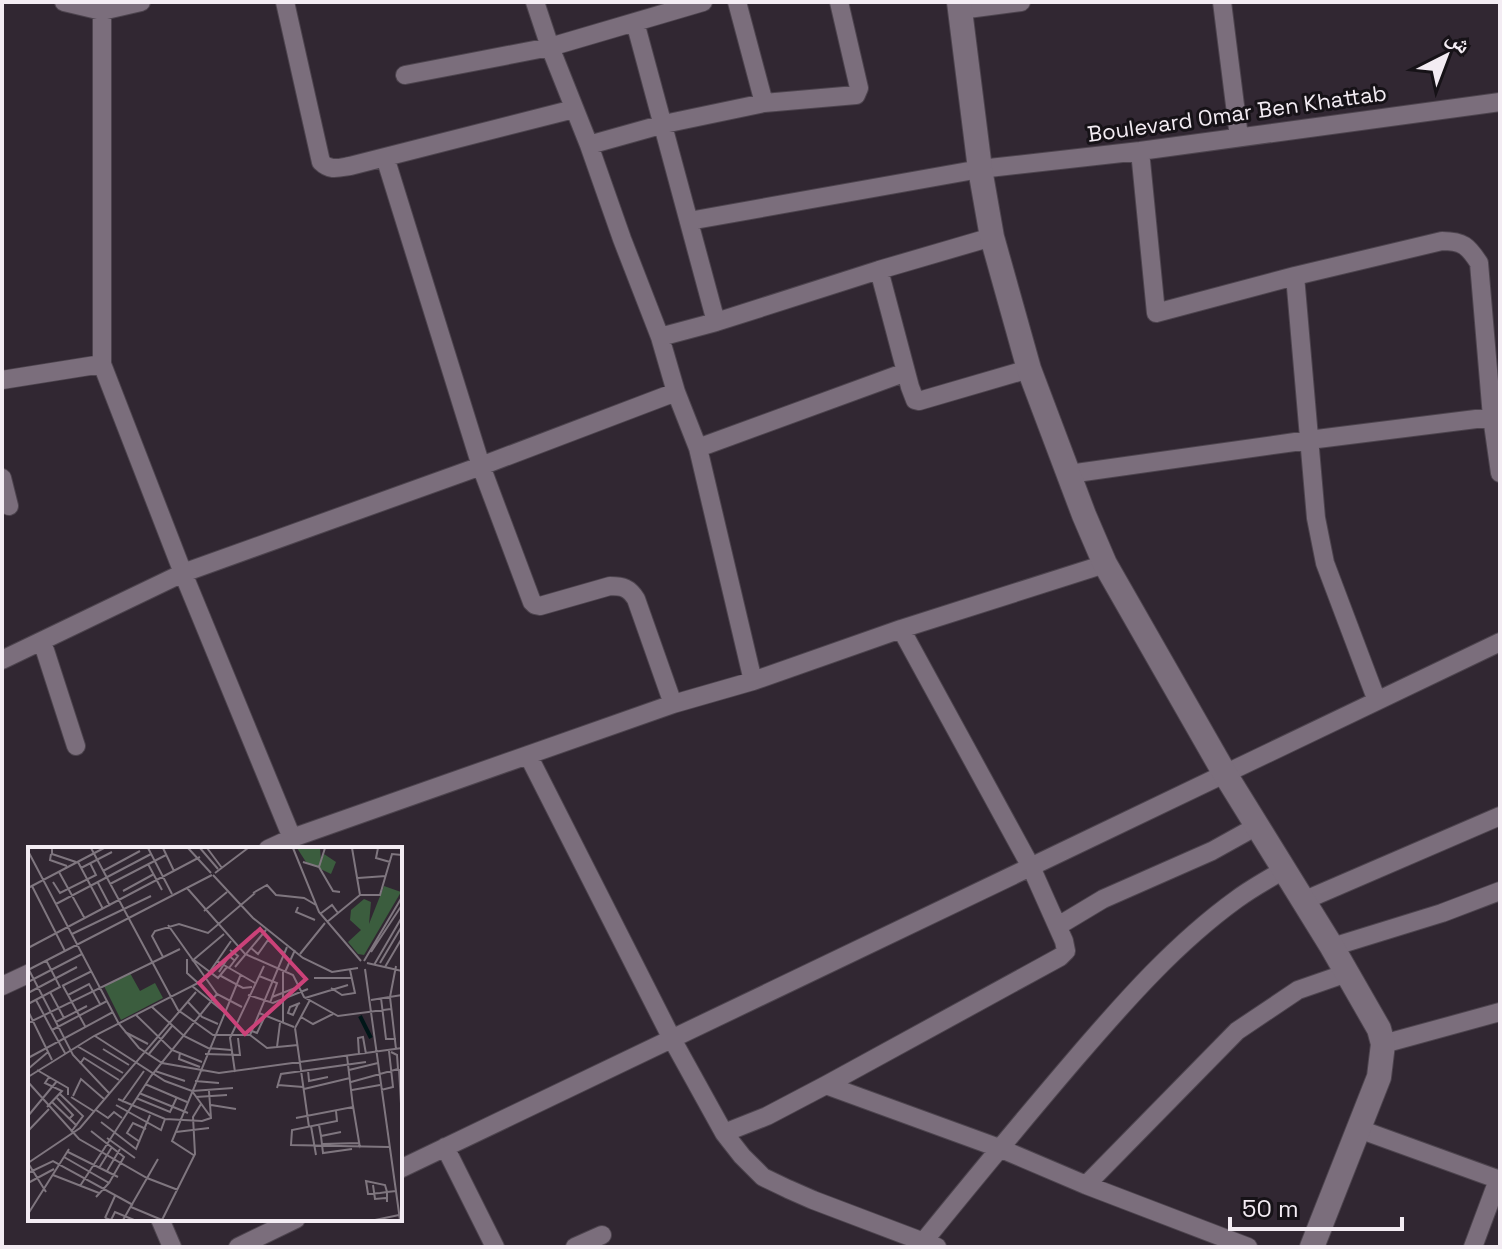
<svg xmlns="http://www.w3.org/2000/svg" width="1502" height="1249" font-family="'Space Grotesk','Noto Naskh Arabic',sans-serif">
<rect width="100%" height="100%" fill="#312732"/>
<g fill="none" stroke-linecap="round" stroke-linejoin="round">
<g stroke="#4d444e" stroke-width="20">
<path id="minor" d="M64 2 102 11 141 2
M102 2V364L183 573 292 838
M285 2 321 162C330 171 338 168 350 166L574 109
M535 2 550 47 589 145 622 239 660 337 676 392 698 448 753 681
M737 2 764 103
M1222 2 1239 137
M960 10 1021 2
M635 22 716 322
M405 75 550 47 703 2
M589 145 664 124 764 103 856 95 859 88 839 2
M1140 151 1156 313 1295 276 1442 241C1463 241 1468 246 1479 263L1492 417 1500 473
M385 157 481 466 532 602 535 605 540 606 610 586C623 586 629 588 636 599L673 704
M689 221 980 169 1140 151 1500 102
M879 270 910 387 915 400 919 401 1029 369
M1295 276 1316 518 1325 563 1377 701
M660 337 716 322 879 270 992 237
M2 380 102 364
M698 448 906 372
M1069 474 1309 440 1492 417
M2 478 9 506
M42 641 76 746
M2 660 183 573 481 466 676 392
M528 755 672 1039 724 1133 742 1156 763 1177 788 1189 813 1200 937 1247
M268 849 292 838 673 704 753 681 901 629 1105 564
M1303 901 1500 816
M1058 926 1103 899 1212 851 1257 826
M1332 947 1442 913 1500 891
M2 986 30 973
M1383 1044 1500 1012
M826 1085 999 1148 1086 1185 1248 1247
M1359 1129 1500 1180
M724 1133 767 1116 826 1085 1060 957 1066 951 1064 941 1031 867 901 629
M445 1147 495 1247
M400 1169 1500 642
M1086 1185 1237 1031 1298 990 1347 973
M160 1219 172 1247
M238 1247 296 1219
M575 1247 602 1235
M919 1247C971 1183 1023 1120 1076 1058 1125 1001 1176 943 1237 899 1252 888 1268 879 1284 870
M1473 1247 1498 1180"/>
</g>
<g stroke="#4d444e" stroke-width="26">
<path id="tertiary" d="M959 2 980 169 992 237 1029 369 1084 515 1105 564 1225 774 1332 947 1379 1029 1383 1044 1379 1077 1312 1247"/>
</g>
<use href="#minor" stroke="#7b6e7c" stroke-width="18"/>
<use href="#tertiary" stroke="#7b6e7c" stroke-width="24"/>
</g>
<g text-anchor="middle" stroke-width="6" stroke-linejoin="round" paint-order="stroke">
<g font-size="22" fill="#f3ecf3" stroke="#161217">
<text transform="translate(1237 113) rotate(-8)" y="8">Boulevard Omar Ben Khattab</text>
</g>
</g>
<g transform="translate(28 847)">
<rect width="374" height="374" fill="#312732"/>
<path d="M269 1H292L293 14 296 7 308 15 303 27 278 15ZM356 39 373 45 336 108 330 107 320 95 333 83 322 73 323 63 336 52 343 55 341 77ZM102 126 112 144 127 136 135 151 93 173 76 139Z" fill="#3b5d3e"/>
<path fill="none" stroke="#001618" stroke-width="4" d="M332 169 343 191"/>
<path fill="none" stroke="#7f767f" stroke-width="2" d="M24 1V7L48 15M63 1 150 163 185 188H222M120 1 144 47M135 1 146 24M160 1 183 26M172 1 190 22M179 1 194 21M265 1 291 65 333 114M324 1 332 48M350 1 348 11 362 15M0 4 91 177 111 201 134 216 191 226 374 201M23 7 22 13 39 19M50 15 75 62M275 15 291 20 297 1M120 17 134 43M291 20 305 44 312 45M53 21 84 5M75 24 112 4M31 25 57 72M187 26 220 1M185 28 225 71 275 111 304 125 330 121M330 31 358 29M25 35 32 46 68 28 62 16M70 36 82 59M82 37 138 8M4 39 37 104M0 41 76 1M159 41 217 107 265 128 276 150 310 169 363 162M95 44 126 27M225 46 239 38 248 48 276 51 288 58M28 57 123 7M270 60 268 65 287 73M176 64 199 45M292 67 304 58 310 66M299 75 332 48H352L364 7 374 8M140 78 189 147 214 160M44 87 123 49M0 101 172 10M223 101 230 107 240 93 256 106M343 105 374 58M272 107 297 76M135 110 124 89 127 84 151 77 180 86 227 46M159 112V126L170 136M166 113 190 131 199 120M164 114 196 87M189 114 227 136M336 114 374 50M339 116 374 124M352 116 374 79M346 118 374 70M368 119 362 150 368 202M207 120 238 83M357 120 374 91M201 121 210 109 202 103M337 122 372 373M0 123 184 28M1 123 45 208 81 246M191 125 201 109 206 113M257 125 267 103M193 129 215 141 224 140M231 129 249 136 242 156M286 131H324M0 135 54 107M34 139 64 124M35 139 57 179M164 139 195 164M303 141 314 148 327 146 322 123M22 145 36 171M0 146 49 120M40 148 61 137 72 157M220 148 245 156 280 142M244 150 270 140M277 151 320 138M353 151 358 192H368M8 153 24 183M343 153 374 148M159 154 174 170 190 177M0 157 32 140 18 113M270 157 265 168 260 166 262 160 272 156M124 160 156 189 180 201 203 203M0 164 24 213M231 166 266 180M108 168 144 203 174 215M273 170 285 177 305 167M28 175 59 159M0 176 152 102M255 176V125M267 181 281 280M267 181 282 153M224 184 229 186 237 169M97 185 120 197M222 188 259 100M222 188 239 201 270 198M67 189 137 234 164 244 205 241M49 199 95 226M249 200 252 176M75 202 101 218M37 206 24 183 79 154M152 206 151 212 172 220M177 207 212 208 210 191M120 208 144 179M331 208 330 191 335 190 338 207M0 211 85 165M52 217 56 211 91 233M0 222 20 205M371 222 374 274M9 223 40 241V248M280 223 281 234 300 230M321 223 350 216M127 224 157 234M207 225 202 191 236 119M0 230 66 189 176 133 203 94M167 234 191 236M0 235 51 292 119 331 150 343M323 235 370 222 369 208 363 205M117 237 159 255M250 238 275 240M249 241 253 227 338 215M276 242 322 231M324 243 352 238M353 243 365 240 361 204M164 244 182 269M111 246 160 266M32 247 55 269 43 285M45 249 53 232 76 252M43 250 67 265M168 250 199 248M29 251 45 268 41 272M108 251 142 265 149 250M90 252 137 272 174 274 183 271 181 244M24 255 49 279M94 255 116 224M88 258 133 283 137 272M183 258 208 262M325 259 332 301M19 260 34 244 17 236 21 230M68 263 80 271 86 265 94 271M308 264 309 274 264 283 263 298 361 300M0 269 29 234M268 271 325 260 319 209M73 275 108 302 122 268M291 278 293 289 313 285M283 279 288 308M0 284 21 262M63 284 96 310 81 336M148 285 181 281M293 289 295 306 324 302M79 291 107 311M112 295 99 286 105 276 118 282M294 297 331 296M40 305 90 330M167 309 144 294 213 127M36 310 81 336 68 350M0 316 52 281 168 145M0 316 18 345M71 321 84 300M79 324 92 302M0 326 25 314 105 358M25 328 71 346M0 336 26 322M345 338 347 352 358 351M52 339 123 229 189 147M359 355V345L357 338 338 334 340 347 352 346 359 345 368 344M103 360 134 373M0 367 41 302M77 371 83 373 87 365 106 373M77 371 87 349M95 373 130 312M134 373 167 307 165 270 173 257M347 373 371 368"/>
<path fill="#cc4279" fill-opacity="0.15" stroke="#cc4279" stroke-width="4" d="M232 82 278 132 217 187 171 136Z"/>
<rect width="374" height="374" fill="none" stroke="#f3ecf3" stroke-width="4"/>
</g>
<rect width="1502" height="1249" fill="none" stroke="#f3ecf3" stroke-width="8"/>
<g transform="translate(1446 56) rotate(42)" stroke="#161217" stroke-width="6" paint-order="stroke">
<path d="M0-6L14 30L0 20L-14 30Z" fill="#f3ecf3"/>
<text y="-12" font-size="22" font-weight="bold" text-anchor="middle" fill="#f3ecf3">ش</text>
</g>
<path d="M1230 1217v12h172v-12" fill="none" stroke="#f3ecf3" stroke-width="4"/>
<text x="1242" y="1217" font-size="24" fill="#f3ecf3" stroke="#161217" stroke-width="6" paint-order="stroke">50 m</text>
</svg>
